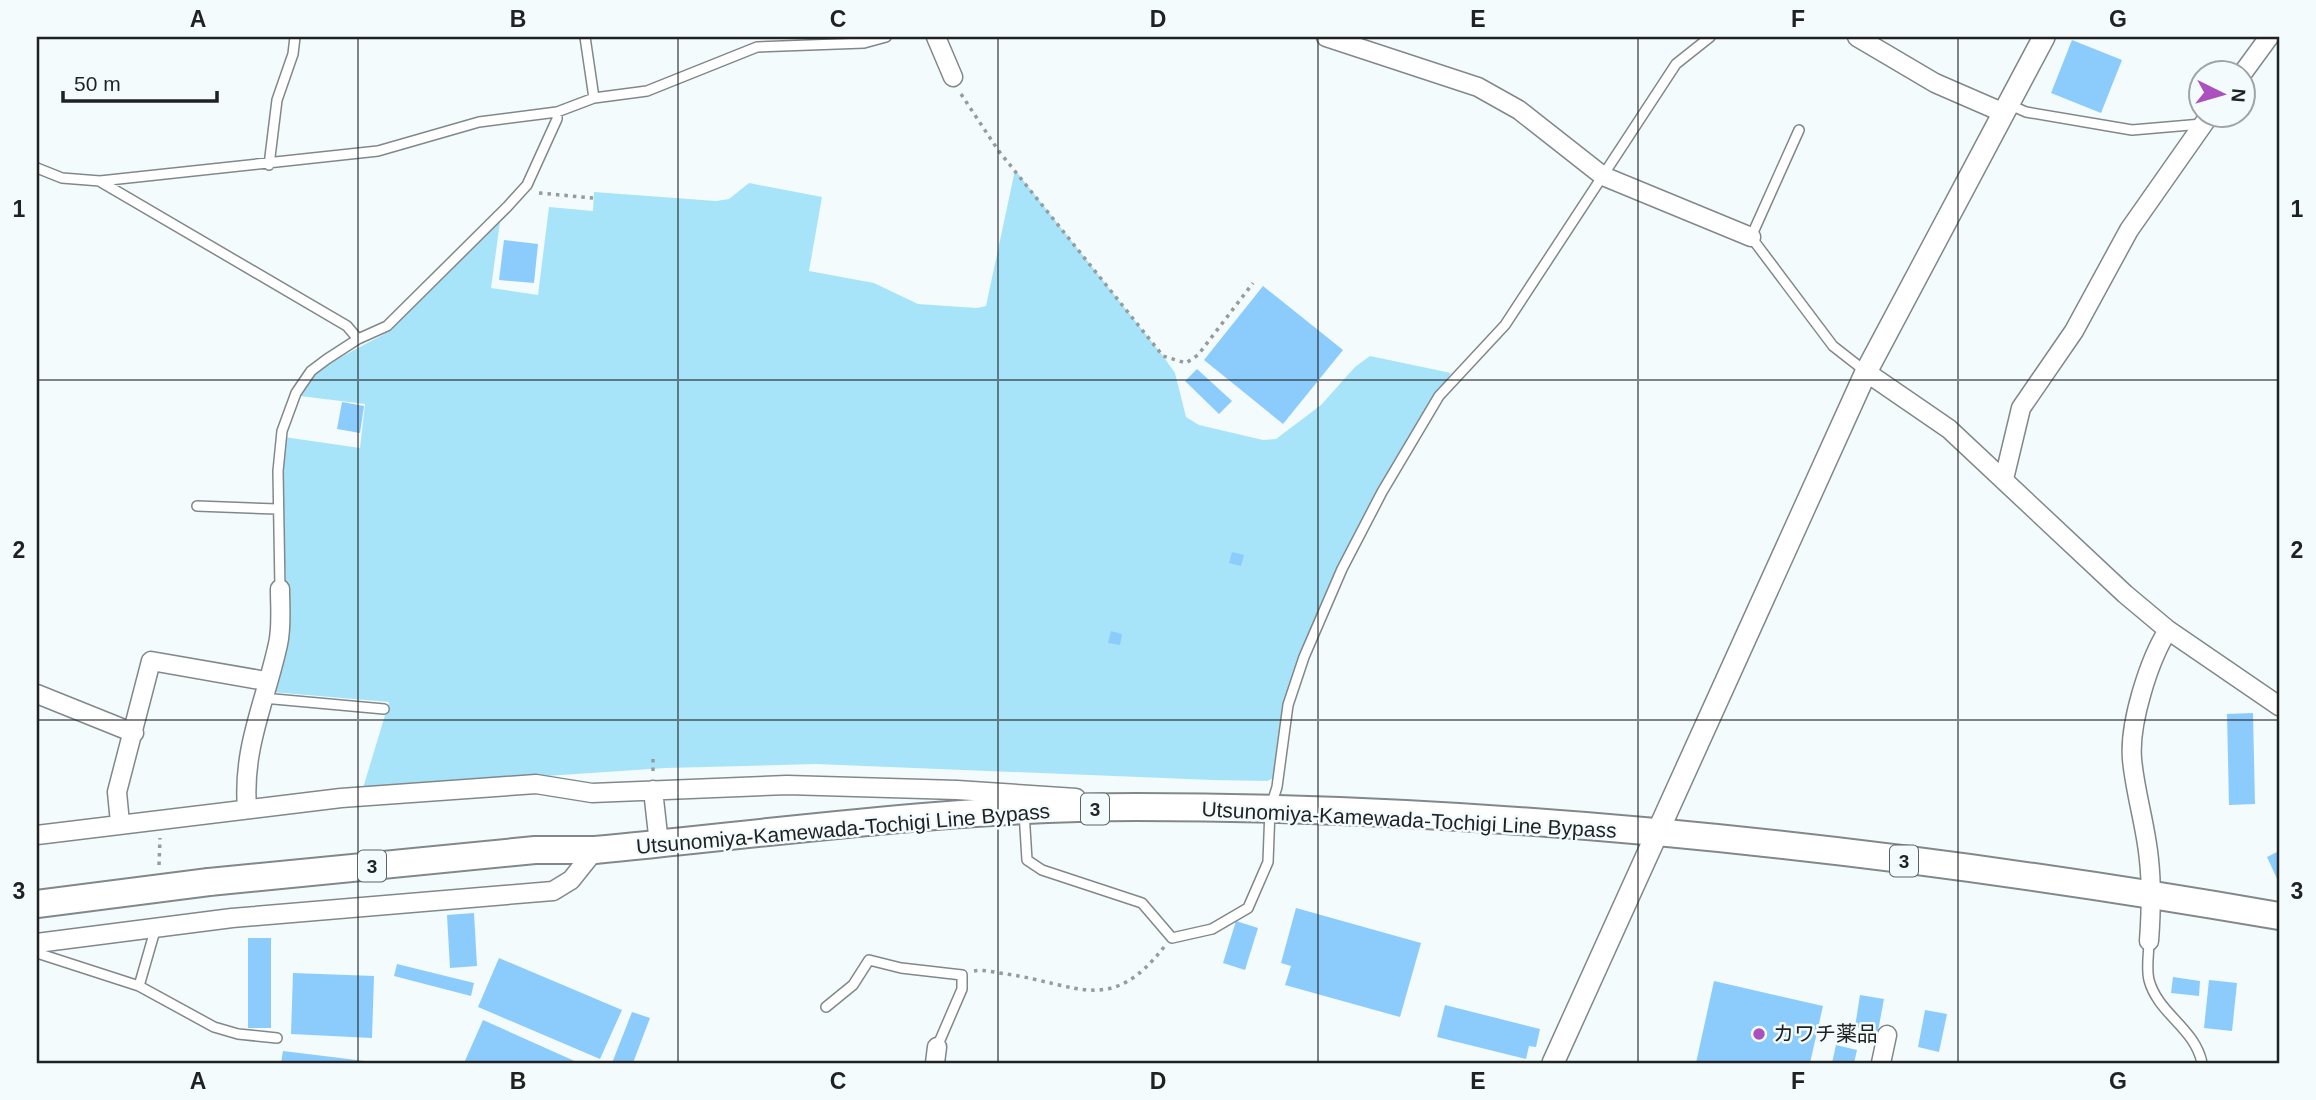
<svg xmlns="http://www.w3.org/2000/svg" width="2316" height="1100" font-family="Helvetica,'Noto Sans JP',sans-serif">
<rect width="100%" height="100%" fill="#f4fbfd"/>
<path fill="#a8e4f9" d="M1015 170 1163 356 1175 373 1186 417 1199 425 1263 440 1276 439 1321 405 1355 367 1370 356 1451 373 1398 456 1328 589 1286 696 1274 778 1267 781 1212 780 816 764 666 768 363 788 389 702 272 692 287 597 282 515 284 437 360 448 365 404 300 396 316 373 328 364 390 331 500 222 491 288 538 295 549 207 593 211 594 192 716 201 729 199 749 183 822 197 809 271 874 283 918 304 977 308 986 306Z"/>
<path fill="#8cccfc" d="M2072 40 2122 60 2101 113 2051 93Z
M504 240 538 244 534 283 499 280Z
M1263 286 1343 350 1283 424 1204 360Z
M1197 369 1232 401 1219 414 1185 381Z
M342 402 364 406 360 433 337 429Z
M1232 552 1244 555 1241 566 1229 563Z
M1111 631 1122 634 1120 645 1108 643Z
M2253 713 2255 804 2229 805 2227 714Z
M2279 851V883L2267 857Z
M1296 908 1421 943 1400 1017 1285 985 1291 966 1281 963Z
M474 913 477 966 450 968 447 915Z
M1236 921 1258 928 1245 970 1223 963Z
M248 938H271V1028H248Z
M499 958 622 1010 600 1059 478 1007Z
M397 964 474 983 471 996 394 976Z
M293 973 374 976 372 1038 291 1034Z
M2173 977 2200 981 2199 996 2171 993Z
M2209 980 2237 983 2232 1031 2204 1028Z
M1714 981 1823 1006 1810 1063H1696Z
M1860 995 1884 999 1878 1031 1855 1027Z
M1445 1005 1540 1029 1536 1047 1529 1046 1526 1059 1437 1037Z
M1925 1010 1947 1014 1939 1052 1918 1047Z
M632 1012 650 1018 633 1063H612Z
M483 1020 579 1063H464Z
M1836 1045 1857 1050 1854 1063H1832Z
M283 1051 373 1062V1063H281Z"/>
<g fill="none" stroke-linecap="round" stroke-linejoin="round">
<g stroke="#82888a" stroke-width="12">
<path id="service" d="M585 37 594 98
M2008 104 2026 112 2132 130 2202 124
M1799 130 1751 237 1833 346 1865 371
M269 165 277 100 293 54 295 37
M37 168 62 178 100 181 378 151 479 122 557 112 594 98 647 91 757 47 864 43 886 37
M101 182 347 326 358 339
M197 506 277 509
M280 589 278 471 282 431 296 393 311 371 327 359 358 339 387 326 507 207 527 185 557 119V112
M263 698 384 709
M1024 812 1027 860 1042 870 1142 903 1172 938 1212 929 1248 908 1268 862 1270 809 1277 787 1288 705 1304 657 1342 569 1382 492 1439 396 1505 325 1676 64 1710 37
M2149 941C2149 953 2146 968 2149 980 2158 1014 2195 1028 2202 1063
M37 953 139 986 214 1027 238 1034 277 1038
M139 986 156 927
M826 1007 853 985 869 960 901 968 962 975V989L937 1047"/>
</g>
<g stroke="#82888a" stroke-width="21">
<path id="minor" d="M936 37 953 77
M1326 37 1478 87 1519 110 1603 176 1751 237
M1857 37 1935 83 2004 113
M2242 74 2269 37
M1866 372 1949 429 2125 594 2168 630 2279 706
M2004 479 2021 408 2074 331 2129 230 2209 116
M37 694 134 733
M653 790 659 844
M247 808C242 748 266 700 278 644 282 627 280 607 280 589
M120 823 117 792 151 661 266 681
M37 835 341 798 536 784 592 793 787 785 957 790 1076 798
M2149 941C2151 914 2152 887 2149 860 2146 826 2135 793 2132 759 2129 723 2149 660 2168 630
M37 943 232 918 553 891 571 880 595 850
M935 1063 937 1047
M1881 1063 1887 1035"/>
</g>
<g stroke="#82888a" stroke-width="24">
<path id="tertiary" d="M1553 1063 1866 372 2044 37"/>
</g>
<g stroke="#82888a" stroke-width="30">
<path id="primary" d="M209 882 535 850H595C773 833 958 807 1137 807 1519 807 1904 851 2279 916"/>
</g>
<path stroke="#969b9c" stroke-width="3.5" stroke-dasharray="3.5 5" stroke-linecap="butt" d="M961 94 998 150 1163 356 1186 363 1198 355 1253 283
M539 193 593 198
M653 759V774
M159 865 160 838
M974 971C984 969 996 973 1007 974 1079 985 1111 1015 1164 947"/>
<use href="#service" stroke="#fff" stroke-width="9"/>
<use href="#minor" stroke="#fff" stroke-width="18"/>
<use href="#tertiary" stroke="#fff" stroke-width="21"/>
<use href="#primary" stroke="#fff" stroke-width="26"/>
<g stroke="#82888a" stroke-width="30" stroke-linecap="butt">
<path id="primary-bridge" d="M37 904 209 882"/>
</g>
<use href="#primary-bridge" stroke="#fff" stroke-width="26"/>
</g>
<path fill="none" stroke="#1f2122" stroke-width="2" stroke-opacity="0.55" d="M358 37V1063M678 37V1063M998 37V1063M1318 37V1063M1638 37V1063M1958 37V1063M37 380H2279M37 720H2279"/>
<circle fill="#aa51bd" stroke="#f4fbfd" stroke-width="2.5" cx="1759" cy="1034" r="7"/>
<g text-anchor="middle" stroke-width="5" stroke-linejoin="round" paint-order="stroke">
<g fill="#f4fbfd" stroke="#5f6264" stroke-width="2">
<rect x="1081" y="793.5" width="28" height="31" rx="5"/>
<rect x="1890" y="845.5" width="28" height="31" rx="5"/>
<rect x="358" y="850.5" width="28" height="31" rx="5"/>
</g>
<g font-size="19" font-weight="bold" fill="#1f2122">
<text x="1095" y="816">3</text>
<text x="1904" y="868">3</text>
<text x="372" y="873">3</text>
</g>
<g font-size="21" fill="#1f2122" stroke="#f4fbfd">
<text transform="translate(1409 820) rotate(3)" y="7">Utsunomiya-Kamewada-Tochigi Line Bypass</text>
<text transform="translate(843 829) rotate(-5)" y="7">Utsunomiya-Kamewada-Tochigi Line Bypass</text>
</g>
<g font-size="21" fill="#1f2122" stroke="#f4fbfd" text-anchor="start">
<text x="1773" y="1041">カワチ薬品</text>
</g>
</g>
<rect width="2316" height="1100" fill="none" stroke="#f4fbfd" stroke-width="77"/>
<g transform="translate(2222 94) rotate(95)"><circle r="33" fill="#f4fbfd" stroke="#9fa4a5" stroke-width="2"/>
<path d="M0-5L12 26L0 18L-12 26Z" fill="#aa51bd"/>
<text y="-10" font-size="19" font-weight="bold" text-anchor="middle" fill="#1f2122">N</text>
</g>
<path d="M63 91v10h154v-10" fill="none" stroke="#1f2122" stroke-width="3.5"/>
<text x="74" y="91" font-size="21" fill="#1f2122" stroke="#f4fbfd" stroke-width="5" paint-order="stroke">50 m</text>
<rect x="38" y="38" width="2240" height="1024" fill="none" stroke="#1f2122" stroke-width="2.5"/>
<g font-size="23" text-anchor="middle" font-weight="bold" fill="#1f2122">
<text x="198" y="27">A</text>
<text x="518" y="27">B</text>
<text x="838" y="27">C</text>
<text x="1158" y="27">D</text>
<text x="1478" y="27">E</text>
<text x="1798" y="27">F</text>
<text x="2118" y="27">G</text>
<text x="19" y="217">1</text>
<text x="2297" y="217">1</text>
<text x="19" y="558">2</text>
<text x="2297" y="558">2</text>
<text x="19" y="899">3</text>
<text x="2297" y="899">3</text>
<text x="198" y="1089">A</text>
<text x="518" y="1089">B</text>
<text x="838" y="1089">C</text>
<text x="1158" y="1089">D</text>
<text x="1478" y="1089">E</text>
<text x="1798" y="1089">F</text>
<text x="2118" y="1089">G</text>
</g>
</svg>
